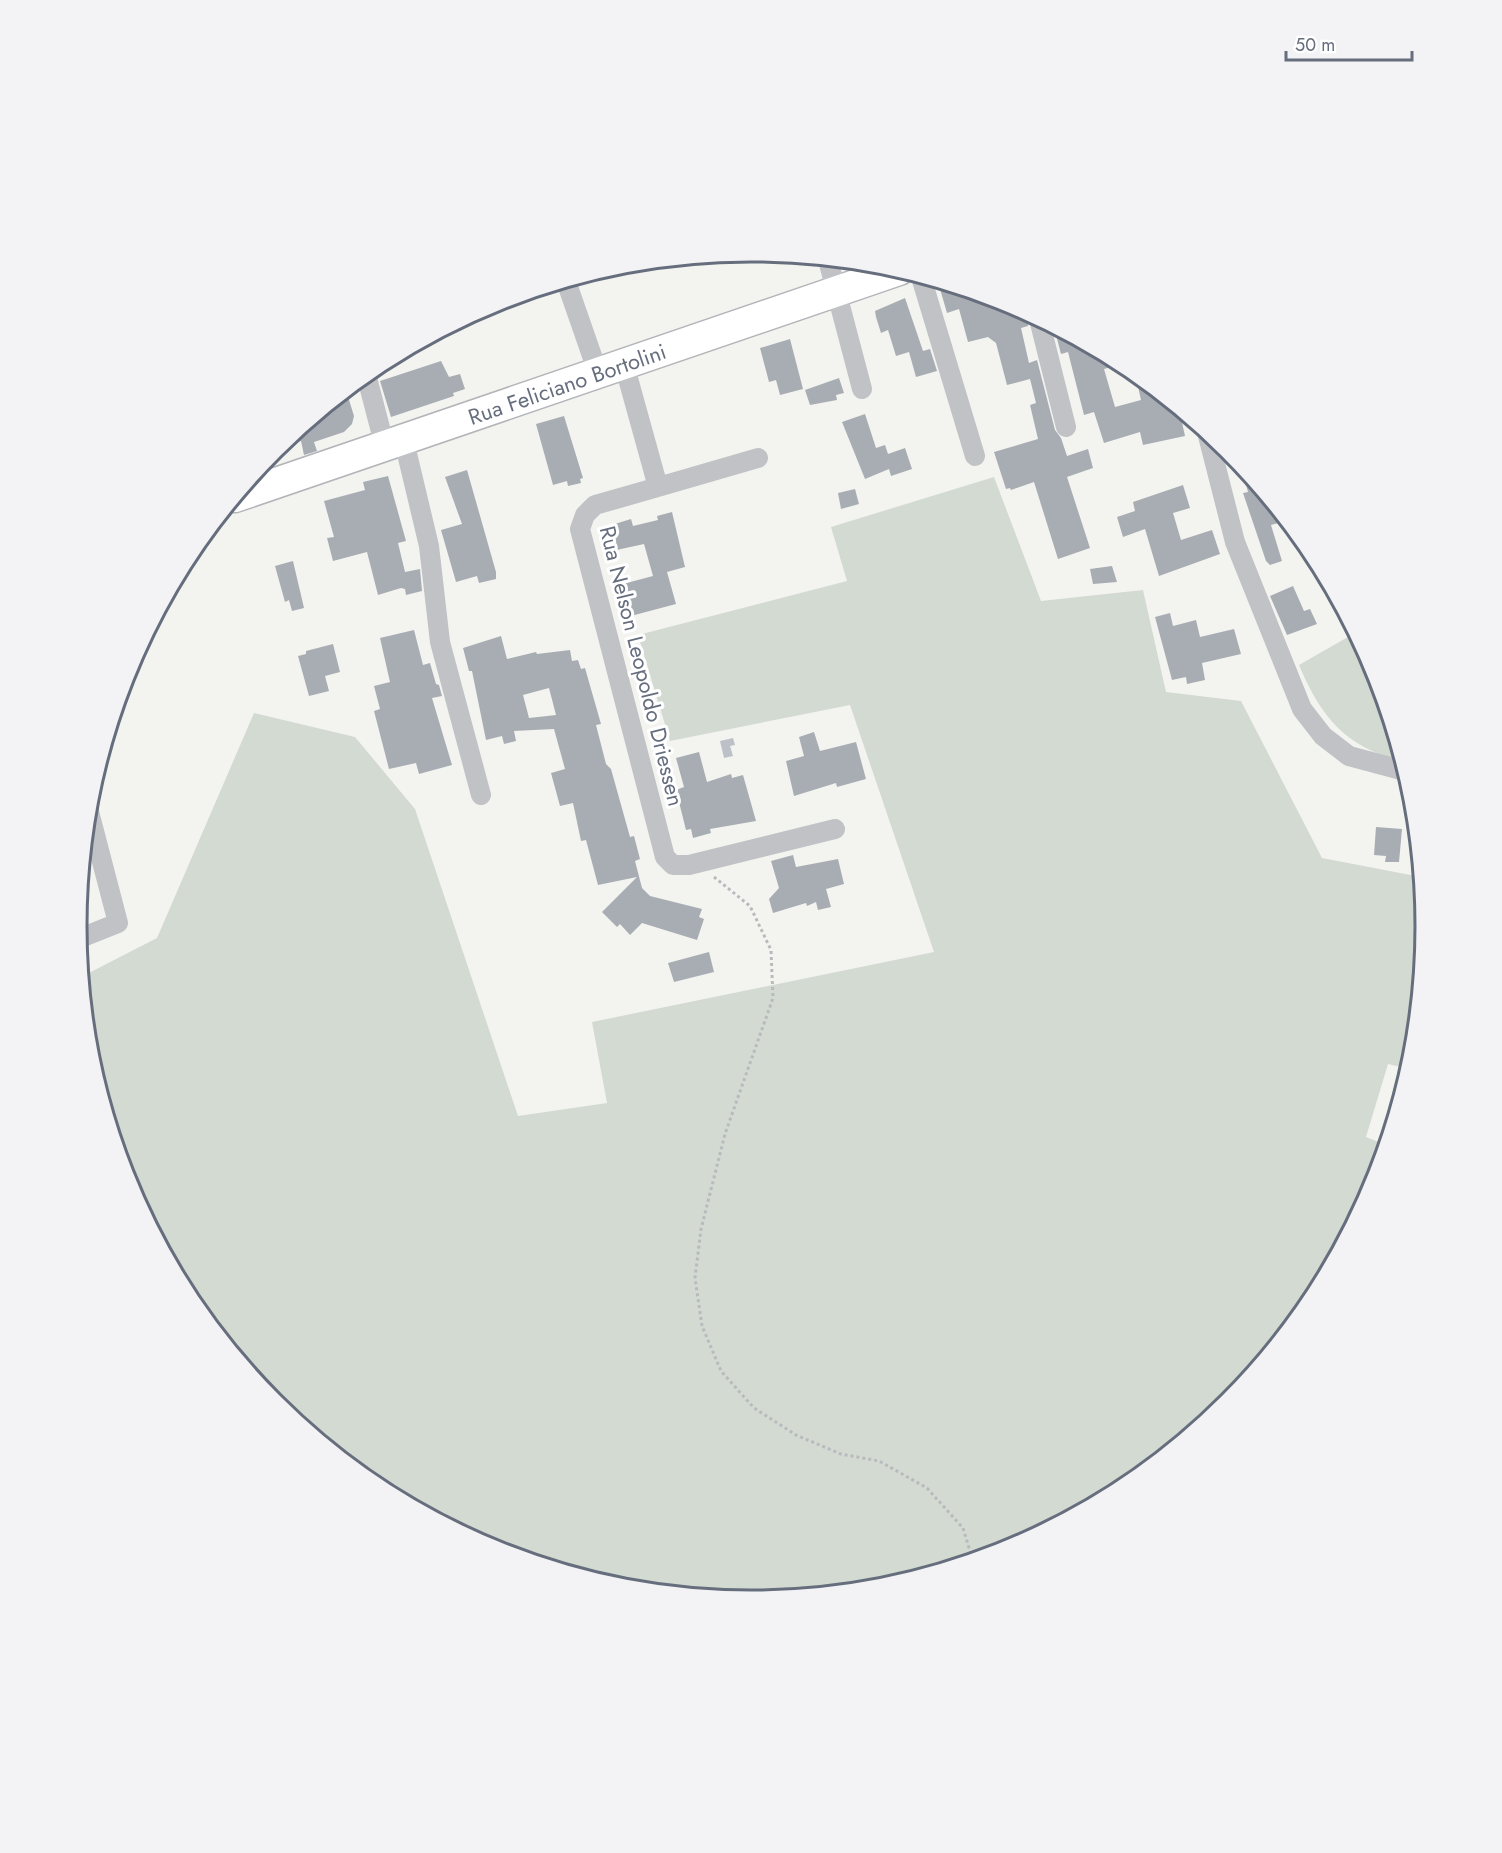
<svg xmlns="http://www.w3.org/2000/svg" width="1502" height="1853" font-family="Jost,sans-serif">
<rect width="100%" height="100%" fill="#f3f4f0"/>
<path fill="#d3dad2" d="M994 477 1041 601 1143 590 1166 692 1241 701 1322 858 1421 877 1425 926 1412 1058 1409 1069 1388 1064 1366 1137 1386 1145 1374 1185 1312 1302 1228 1404 1125 1488 1009 1550 882 1588 751 1601 619 1588 493 1550 376 1487 274 1403 190 1301 128 1184 89 1058 81 977 157 938 254 713 355 737 415 809 518 1116 607 1103 592 1022 934 952 850 705 670 741 638 635 847 581 831 527Z
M1355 633 1374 669 1402 761C1345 747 1321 717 1299 665Z"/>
<path fill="#bbc1c7" d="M733 738 735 745 730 746 733 756 724 758 720 741Z"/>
<path fill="#a8adb3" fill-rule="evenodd" d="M938 282 1009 303 1029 314 1028 326 1021 328 1029 363 1037 360 1055 430 1061 438 1067 456 1088 449 1093 468 1067 477 1090 548 1058 559 1034 482 1011 490 1010 488 1006 489 994 452 1038 439 1030 405 1036 403 1030 379 1007 385 996 343 988 337 968 342 959 309 947 313Z
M905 298 923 351 930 349 937 371 916 377 909 352 896 356 888 330 881 333 876 317 875 311Z
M1054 327 1122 364 1104 369 1115 407 1141 400 1135 373 1179 409 1185 436 1143 445 1140 432 1104 443 1094 412 1084 415 1068 352 1061 354Z
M790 339 803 389 780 395 776 380 769 382 760 348Z
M441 361 449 377 460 374 465 389 453 393 454 396 391 417 380 381Z
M839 378 844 393 836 395 837 400 810 405 805 390Z
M346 390 354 416 352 424 344 432 314 442 317 451 304 455 301 441 275 449Z
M865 414 876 448 885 445 888 454 905 448 912 469 891 476 889 469 865 479 842 422Z
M564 416 583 478 580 479 581 483 568 486 567 481 553 485 536 424Z
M1241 466 1286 521 1271 525 1282 561 1270 565 1266 561 1243 493 1248 492Z
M467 470 496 572V579L479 583 477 576 456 582 441 530 462 524 445 477Z
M388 476 406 541 398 543 405 572 420 569 422 591 406 595 405 589 401 588 378 595 367 552 333 561 327 538 334 537 324 501 365 490 363 482Z
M1183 485 1190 508 1173 513 1181 540 1212 530 1220 554 1159 576 1145 529 1123 537 1117 517 1135 511 1133 502Z
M855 489 859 504 841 509 838 493Z
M672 512 685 567 667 572 676 604 627 617 619 585 653 576 644 544 612 551 605 527 631 519 633 526 658 520 657 516Z
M293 561 304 608 292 611 289 600 285 602 275 566Z
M1112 566 1117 582 1093 584 1090 569Z
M1293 586 1304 611 1310 609 1317 624 1287 635 1270 596Z
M1170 613 1173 626 1196 620 1200 637 1234 629 1241 654 1202 663 1205 680 1187 684 1186 677 1172 680 1155 617Z
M414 630 423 665 430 663 436 684 439 685 442 696 432 698 452 765 419 774 416 763 389 769 374 711 380 709 374 686 390 682 380 638Z
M501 636 507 659 536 652 537 654 570 650 572 661 578 660 581 669 585 668 601 724 596 725 606 764 611 769 630 837 634 836 640 859 635 861 642 888 650 896 702 909 699 917 704 919 697 940 642 923 630 935 620 924 617 927 602 912 637 877 598 885 586 840 581 841 573 803 560 806 551 773 565 769 554 729 514 731 516 741 504 744 502 736 486 740 472 671H469L463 648ZM549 688 556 715 529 718 523 695Z
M333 644 340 672 325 676 329 691 309 696 298 656 306 654V651Z
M814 732 820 751 856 742 866 779 837 787 836 783 794 796 786 761 804 756 799 737Z
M699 752 707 782 731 774 732 778 743 775 756 821 710 829 711 833 693 838 691 829 686 830 676 790 684 787 676 758Z
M1376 827 1402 829 1399 862H1385L1386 856 1374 855Z
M793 855 796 867 838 859 844 884 826 889 831 907 818 910 816 902 807 906 806 903 773 913 769 899 779 888 771 861Z
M709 952 714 972 674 982 668 963Z"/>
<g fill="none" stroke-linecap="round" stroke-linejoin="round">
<g stroke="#b3b5b9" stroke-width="33">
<path id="primary" d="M235 497 899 270"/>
</g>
<path stroke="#b9babd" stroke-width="3" stroke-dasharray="3 3" stroke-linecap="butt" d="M714 877 750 906 771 950 773 998 725 1134 701 1229 695 1278 702 1326 721 1371 754 1408 796 1435 841 1454 879 1461 927 1488 963 1528 973 1561"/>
<path stroke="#c0c2c5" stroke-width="20" d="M828 260 862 389
M921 277 975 456
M566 281 598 373
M1039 319 1066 427
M624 364 658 487 595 505 585 515 580 529 665 857 673 865H689L835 829
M366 374 385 447
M1207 432 1235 542 1302 709 1323 736 1349 756 1405 771
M404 441 429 546 440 642 481 795
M658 487 758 458
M78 939 118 923 88 808"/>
<use href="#primary" stroke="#fff" stroke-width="30"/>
</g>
<g text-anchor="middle" stroke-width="6" stroke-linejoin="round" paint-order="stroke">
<g font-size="22" fill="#666e7e" stroke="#fff">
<text transform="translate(567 384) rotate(-19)" y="8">Rua Feliciano Bortolini</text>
<text transform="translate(642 666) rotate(76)" y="8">Rua Nelson Leopoldo Driessen</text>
</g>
</g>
<path d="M0 0H1502V1853H0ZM87 926a664 664 0 1 1 1328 0a664 664 0 1 1-1328 0Z" fill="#f3f3f5" fill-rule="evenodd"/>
<path fill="none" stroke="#666e7e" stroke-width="3" d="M87 926a664 664 0 1 1 1328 0a664 664 0 1 1-1328 0Z"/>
<path d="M1286 51v9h126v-9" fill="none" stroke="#666e7e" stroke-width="3"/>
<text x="1295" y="51" font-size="18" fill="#666e7e" stroke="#ffffff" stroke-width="4.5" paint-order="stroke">50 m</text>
</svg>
